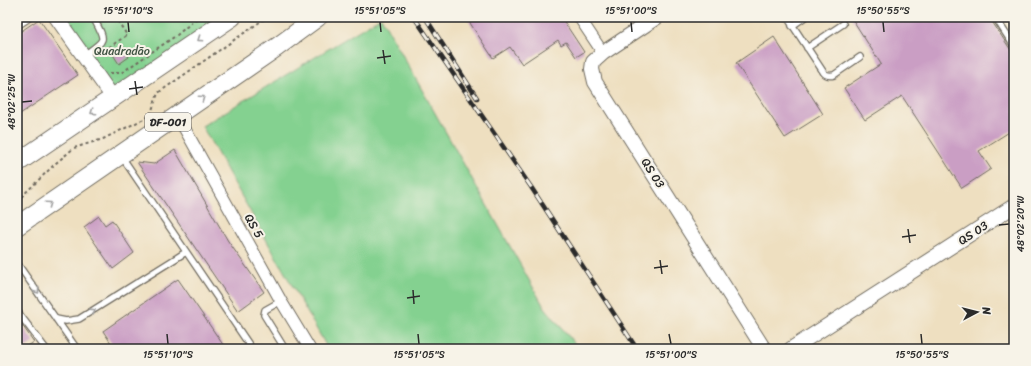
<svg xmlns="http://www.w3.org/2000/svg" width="1031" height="366" font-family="Sriracha,sans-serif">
<rect width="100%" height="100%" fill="#f7f3e8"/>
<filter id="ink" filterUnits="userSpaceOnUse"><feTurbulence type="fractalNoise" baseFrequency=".025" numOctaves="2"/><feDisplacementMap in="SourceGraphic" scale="8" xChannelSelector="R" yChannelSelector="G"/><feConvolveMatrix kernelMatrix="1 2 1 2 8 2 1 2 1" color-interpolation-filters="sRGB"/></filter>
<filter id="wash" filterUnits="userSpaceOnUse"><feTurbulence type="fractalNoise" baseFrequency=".012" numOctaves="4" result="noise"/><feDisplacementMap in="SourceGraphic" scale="16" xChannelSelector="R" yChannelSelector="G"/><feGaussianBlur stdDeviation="0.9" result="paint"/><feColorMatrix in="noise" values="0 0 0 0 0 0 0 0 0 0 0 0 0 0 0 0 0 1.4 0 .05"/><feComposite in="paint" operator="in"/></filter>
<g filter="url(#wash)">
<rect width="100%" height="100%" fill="#eedfc0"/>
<path fill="#84d190" stroke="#587e5e" d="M58 17H221L114 99Z
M381 17 543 305 579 349H328L202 126Z"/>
<g id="blocks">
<path fill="#ca9ec4" d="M466 17H561L584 52 576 57 566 42 561 45 558 40 522 64 510 47 493 58Z
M851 17H989L1014 55V129L979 151 991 169 962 188 902 96 865 120 844 88 881 64Z
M39 19 78 75 17 116V34Z
M774 37 823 114 785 138 736 63Z
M123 46 129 57 119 64 112 53Z
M175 150 228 241 264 292 238 311 137 162 154 164Z
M99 216 105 225 112 220 134 253 113 269 84 227Z
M178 279 226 349H115L103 331Z
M17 318 34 342 23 349H17Z"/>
</g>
</g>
<g filter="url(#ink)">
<use href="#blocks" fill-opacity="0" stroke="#6f6a5f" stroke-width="1"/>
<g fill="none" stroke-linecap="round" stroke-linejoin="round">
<g stroke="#6f6a5f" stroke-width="8">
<path id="service" d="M787 17 824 73C827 76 830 76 834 75L860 57
M995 17 1014 46
M792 26 805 17
M807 48 843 24
M84 55C107 39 106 42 93 17
M122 157 252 349
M17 263 77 349
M281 301 265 310 264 315 285 349
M17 311 46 349
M56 319 66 321 79 319 186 252"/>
</g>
<g stroke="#6f6a5f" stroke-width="13">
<path id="minor" d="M579 17 603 53
M17 23 26 17
M177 115 281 301 310 349"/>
</g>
<g stroke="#6f6a5f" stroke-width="16">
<path id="tertiary" d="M56 17 114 99
M657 17 603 53 593 62 592 69 595 82 764 349
M791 349 1014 206"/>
</g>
<g stroke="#6f6a5f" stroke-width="20">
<path id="trunk" d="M17 163 232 17
M17 226 277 47 318 17"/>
</g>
<path stroke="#6f6a5f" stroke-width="2" stroke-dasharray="3 3" stroke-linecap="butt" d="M104 51 127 35 115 17
M110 73H121L177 35 198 17
M17 201 56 163 74 148 103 139 150 116 158 93 267 17"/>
<use href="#service" stroke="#fff" stroke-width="5.5"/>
<use href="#minor" stroke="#fff" stroke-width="11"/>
<use href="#tertiary" stroke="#fff" stroke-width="14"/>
<use href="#trunk" stroke="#fff" stroke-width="18"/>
<g stroke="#2b2b2b" stroke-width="4.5">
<path id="rail" d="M414 17 531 187 637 349
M425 17 477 98"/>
</g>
<use href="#rail" stroke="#f7f3e8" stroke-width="3" stroke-dasharray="9" stroke-linecap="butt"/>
</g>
<defs><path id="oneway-chevron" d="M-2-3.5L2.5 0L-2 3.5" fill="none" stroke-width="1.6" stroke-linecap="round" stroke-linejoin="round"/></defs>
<g stroke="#a0a0a0">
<use href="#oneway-chevron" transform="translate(200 39) rotate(146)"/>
<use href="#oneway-chevron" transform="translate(202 98) rotate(-35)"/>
<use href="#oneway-chevron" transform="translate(93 112) rotate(146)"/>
<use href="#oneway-chevron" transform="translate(49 204) rotate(-35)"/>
<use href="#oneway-chevron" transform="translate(37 291) rotate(55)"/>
<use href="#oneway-chevron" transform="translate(93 311) rotate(-32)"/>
</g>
</g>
<path fill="none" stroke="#2b2b2b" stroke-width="1.5" d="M128 22 129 32M380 22 381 32M631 22 632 32M883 22 884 32M383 50 385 64M377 58 391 56M135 81 137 95M129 89 143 87M22 102 32 101M999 225 1009 224M908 229 910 243M902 237 916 235M660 260 662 274M654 268 668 266M413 290 414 304M407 298 420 296M167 334 168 344M418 334 419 344M669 334 671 344M921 334 922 344"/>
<g text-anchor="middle" stroke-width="4" stroke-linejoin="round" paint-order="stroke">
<rect fill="#f7f3e8" stroke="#686764" stroke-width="1" x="145" y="113" width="46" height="18" rx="3"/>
<g font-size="11" font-weight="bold" fill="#2b2b2b">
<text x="168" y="126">DF-001</text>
</g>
<g font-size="12" fill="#415444" stroke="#f7f3e8">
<text x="122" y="55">Quadradão</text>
</g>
<g font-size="12" fill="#2b2b2b" stroke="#f7f3e8">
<text transform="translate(653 173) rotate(58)" y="4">QS 03</text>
<text transform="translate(254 226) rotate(61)" y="4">QS 5</text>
<text transform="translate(973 233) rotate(-33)" y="4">QS 03</text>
</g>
</g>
<rect width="1031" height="366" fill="none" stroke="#f7f3e8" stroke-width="44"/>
<g transform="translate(977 312) rotate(83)" stroke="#f7f3e8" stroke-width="3" paint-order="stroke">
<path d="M0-3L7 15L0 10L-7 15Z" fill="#2b2b2b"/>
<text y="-6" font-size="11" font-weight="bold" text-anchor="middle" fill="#2b2b2b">N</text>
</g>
<rect x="22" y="22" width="987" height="322" fill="none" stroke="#2b2b2b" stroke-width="1.5"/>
<g font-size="10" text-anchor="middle" fill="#2b2b2b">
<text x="128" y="14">15°51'10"S</text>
<text x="380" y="14">15°51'05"S</text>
<text x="631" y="14">15°51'00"S</text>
<text x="883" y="14">15°50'55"S</text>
<text transform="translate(11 102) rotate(-90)" y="4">48°02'25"W</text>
<text transform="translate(1020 224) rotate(-90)" y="4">48°02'20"W</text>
<text x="168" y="358">15°51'10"S</text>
<text x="419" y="358">15°51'05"S</text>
<text x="671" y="358">15°51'00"S</text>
<text x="922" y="358">15°50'55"S</text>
</g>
</svg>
